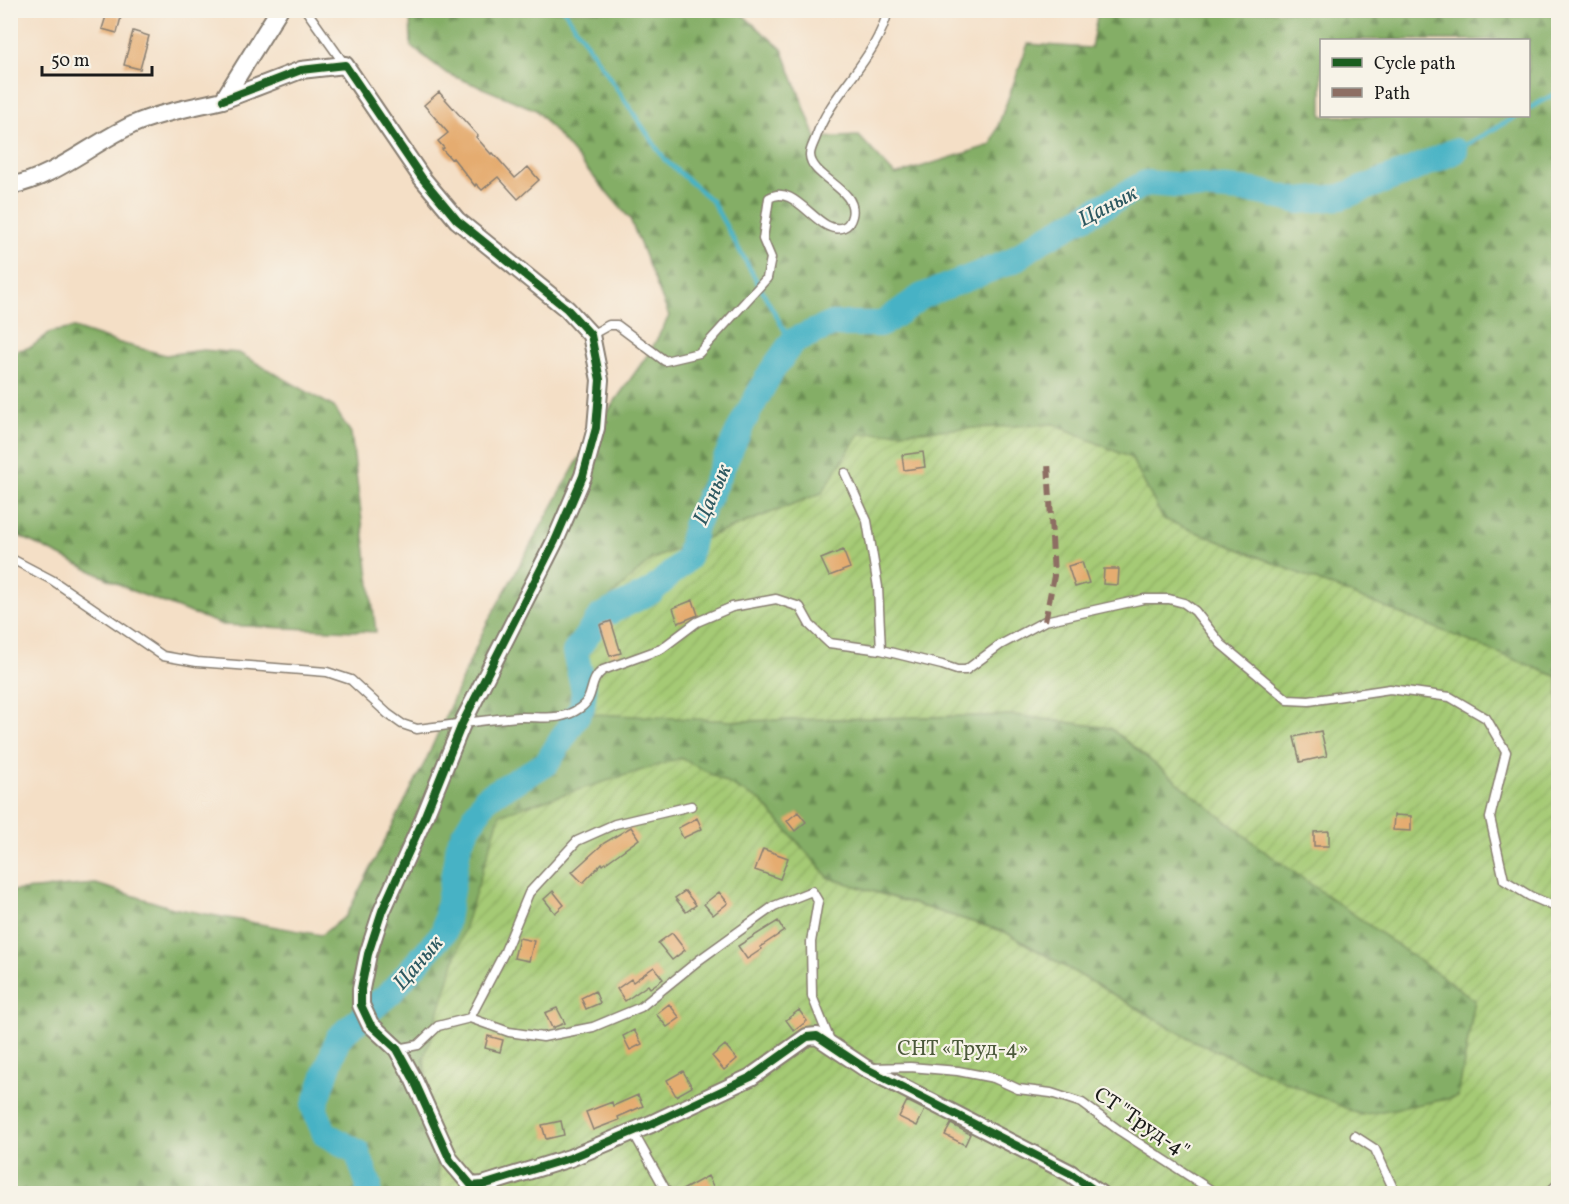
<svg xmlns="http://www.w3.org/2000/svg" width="1569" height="1204" font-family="Vollkorn,serif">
<defs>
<pattern id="forest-firs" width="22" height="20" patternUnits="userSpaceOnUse" patternTransform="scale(1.5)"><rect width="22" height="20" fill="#84ae66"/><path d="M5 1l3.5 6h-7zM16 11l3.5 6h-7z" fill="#6b8d53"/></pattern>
<pattern id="garden-furrows" width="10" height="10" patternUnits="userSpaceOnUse" patternTransform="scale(1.5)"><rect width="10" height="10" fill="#a5ca74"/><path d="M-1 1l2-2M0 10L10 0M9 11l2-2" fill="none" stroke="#8dad64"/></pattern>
</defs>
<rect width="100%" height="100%" fill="#f7f3e8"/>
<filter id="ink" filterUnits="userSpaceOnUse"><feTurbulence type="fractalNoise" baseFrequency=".0167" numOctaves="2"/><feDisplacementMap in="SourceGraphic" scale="12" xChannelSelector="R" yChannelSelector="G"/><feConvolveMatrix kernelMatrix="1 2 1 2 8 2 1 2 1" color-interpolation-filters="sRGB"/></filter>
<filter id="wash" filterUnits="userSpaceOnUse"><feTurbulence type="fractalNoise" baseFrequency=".008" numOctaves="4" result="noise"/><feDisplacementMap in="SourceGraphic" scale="24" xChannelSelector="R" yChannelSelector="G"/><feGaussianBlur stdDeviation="1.35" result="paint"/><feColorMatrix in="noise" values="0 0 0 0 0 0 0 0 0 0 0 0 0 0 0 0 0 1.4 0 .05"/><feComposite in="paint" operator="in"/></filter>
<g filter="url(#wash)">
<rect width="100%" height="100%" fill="#f4dfc6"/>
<path fill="url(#forest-firs)" stroke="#506541" stroke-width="1.5" fill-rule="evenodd" d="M410 11H738L782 49 816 138 859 136 895 175 991 145 1028 44 1091 48 1098 11H1558V677L1163 519 1131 458 860 434 822 493 652 559 733 721 1015 715 1110 728 1264 851 1475 1000 1458 1097 1361 1116 1192 1040 1005 932 829 878 761 801 424 1058 441 1193 11 1194V891L96 884 173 908 321 935 346 916 426 760 486 625 596 428 651 350 669 316 630 219 536 110 446 73 411 46ZM1322 40H1528V116H1322Z
M74 328 116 342 166 355 203 350 239 353 334 407 351 433 376 632 223 625 135 592 11 532V352L31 347 51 332Z"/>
<path fill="url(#garden-furrows)" stroke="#607348" stroke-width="1.5" d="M1054 424 1131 458 1163 519 1558 677V1193H441L424 1059 500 814 681 758 761 801 829 878 1005 932 1192 1040 1361 1115 1458 1097 1475 1000 1264 851 1110 728 1015 715 733 721 594 714 583 622 652 559 822 493 859 434Z"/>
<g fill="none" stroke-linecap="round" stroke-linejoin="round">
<path stroke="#47b2c5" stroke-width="4.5" d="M564 10 665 160 712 201 792 344
M1528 109 1558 92
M1455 151 1517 116"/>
<path stroke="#47b2c5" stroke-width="26" d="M368 1194 369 1185 357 1152 325 1134 314 1108 338 1038 391 992 444 932 459 843 486 798 547 763 582 707 584 691 575 652 601 616 652 591 688 558 695 526 743 422 771 372 793 341 832 324H882L922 296 1012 261 1042 240 1146 183 1255 191 1299 201 1341 197 1409 171 1455 151"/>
</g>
<g id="blocks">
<path fill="#e5ac6f" d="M107 13 121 17 117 33 102 29Z
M133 31 149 36 140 69 124 65Z
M439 92 478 136 476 137 491 154 493 153 515 178 528 167 539 180 518 199 498 177 482 190 476 184 475 186 453 158 451 159 442 149 444 148 438 141 448 133 424 105Z
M923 452 925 467 904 470 902 455Z
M843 550 850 568 829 576 821 559Z
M1082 562 1089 583 1075 587 1068 566Z
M1104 569H1119L1118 585 1103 584Z
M693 600 698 615 678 623 673 608Z
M611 621 621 653 610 656 600 625Z
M1321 731 1327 756 1300 762 1294 737Z
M798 812 806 822 795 831 787 821Z
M1394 815 1411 816V831L1393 830Z
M697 818 702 829 683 838 678 828Z
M631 827 639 839 603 865 602 863 583 883 572 872 604 843Z
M1329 831V846H1314V832Z
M763 849 788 858 780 879 755 870Z
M553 891 564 905 555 913 544 899Z
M685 891 696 905 686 912 675 898Z
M719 892 728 903 713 915 704 904Z
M778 921 784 931 760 947 762 949 747 959 738 946Z
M672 933 685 950 672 960 658 943Z
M519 938 534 941 529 961 514 958Z
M654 967 663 979 650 988 648 985 625 1001 617 989 631 979 633 982Z
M595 991 600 1003 586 1009 581 998Z
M669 1004 680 1018 667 1027 656 1014Z
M557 1008 565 1023 552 1028 545 1013Z
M799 1010 807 1021 794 1031 786 1020Z
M634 1030 642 1044 630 1050 623 1036Z
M488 1036 503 1040 500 1052 485 1048Z
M725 1045 737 1059 724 1070 712 1056Z
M683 1071 692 1087 676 1096 667 1080Z
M638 1095 643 1106 618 1117 619 1120 593 1130 586 1112 612 1102 613 1106Z
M907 1101 925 1110 917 1126 899 1117Z
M561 1121 564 1135 546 1139 542 1125Z
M951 1124 970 1134 965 1145 945 1135Z
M708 1176 717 1194H675Z"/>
</g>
</g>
<g filter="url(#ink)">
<use href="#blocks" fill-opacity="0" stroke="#887e71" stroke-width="1.5"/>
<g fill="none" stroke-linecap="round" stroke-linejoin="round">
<g stroke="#887e71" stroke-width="11">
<path id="service" d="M306 10 345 65
M591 335 609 325H617L665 361 699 353 767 278 771 258 763 239 769 198C796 181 819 238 844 227 849 225 851 220 852 216 859 189 811 178 810 155 810 149 814 143 816 137 832 91 877 59 888 10
M845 473 867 521 878 587 881 650
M10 558 52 580 163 656 197 662 327 672 351 680 388 714 402 724 417 729C451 725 484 720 518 717 541 716 560 722 580 708 596 697 587 682 603 670L661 649 697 622 732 607 776 599 800 607 810 625 829 643 881 650 942 665 957 670H966L1000 645 1045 621 1144 599H1169L1184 603 1195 611 1221 644 1288 700 1309 701 1390 689 1450 697 1486 718 1506 752 1490 818 1504 880 1530 896 1558 908
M470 1018 505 951 529 893 577 841 615 824 691 806
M397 1049 418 1045 438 1026 470 1018 509 1032 543 1037 593 1027 641 1007 699 960 774 906 812 891 818 901 811 942 812 996 831 1043
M872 1068 910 1067 958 1071 994 1078 1018 1089 1051 1093 1082 1103 1120 1131 1217 1194
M633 1132 668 1194
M1355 1136 1375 1149 1392 1186 1390 1194
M1547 1194 1558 1184"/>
</g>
<g stroke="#887e71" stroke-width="20">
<path id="minor" d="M223 100 301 70 345 65 422 178 457 220 567 309 591 335 600 380 596 428 583 476 555 541 462 724 424 818 382 911 368 954 361 989V1005L370 1024 397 1049 413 1078 450 1160 472 1186 483 1185 570 1158 651 1124 751 1077 807 1037 817 1036 865 1068 1070 1173 1100 1194
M10 186C56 177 92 143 134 124 162 112 194 107 223 100L279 10"/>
</g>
<use href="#service" stroke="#fff" stroke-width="8"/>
<use href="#minor" stroke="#fff" stroke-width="16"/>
<path stroke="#8d6e63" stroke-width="6" stroke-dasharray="12 6" stroke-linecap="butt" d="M1045 621 1054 576 1048 462"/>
<g stroke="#f7f3e8" stroke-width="11">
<path id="cycleway" d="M223 100 301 70 345 65 422 178 457 220 567 309 591 335 600 380 596 428 583 476 555 541 462 724 424 818 382 911 368 954 361 989V1005L370 1024 397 1049 413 1078 450 1160 472 1186 483 1185 570 1158 651 1124 751 1077 807 1037 817 1036 865 1068 1070 1173 1100 1194"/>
</g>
<use href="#cycleway" stroke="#1b5e20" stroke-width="8"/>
</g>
</g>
<g text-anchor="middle" stroke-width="4.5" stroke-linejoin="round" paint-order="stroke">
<g font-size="21" fill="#4c593b" stroke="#f7f3e8">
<text x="963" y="1055">СНТ «Труд-4»</text>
</g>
<g font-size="21" fill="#1c1c1c" stroke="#f7f3e8">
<text transform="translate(1142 1122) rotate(34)" y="7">СТ "Труд-4"</text>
</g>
<g font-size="22" font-style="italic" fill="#2d5860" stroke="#f7f3e8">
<text transform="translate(1107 205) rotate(-28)" y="8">Цанык</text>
<text transform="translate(711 494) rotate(-66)" y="8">Цанык</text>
<text transform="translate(417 962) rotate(-49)" y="8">Цанык</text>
</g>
</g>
<rect width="1569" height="1204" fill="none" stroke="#f7f3e8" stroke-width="36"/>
<rect x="1320" y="39" width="210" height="78" fill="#f7f3e8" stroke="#9f9d96" stroke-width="1.5"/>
<rect x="1332" y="58" width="30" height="9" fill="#1b5e20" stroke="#9f9d96" stroke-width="1.5"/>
<text x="1374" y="69" font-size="18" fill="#1c1c1c">Cycle path</text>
<rect x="1332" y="88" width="30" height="9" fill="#8d6e63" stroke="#9f9d96" stroke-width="1.5"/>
<text x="1374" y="99" font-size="18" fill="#1c1c1c">Path</text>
<path d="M42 66v9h110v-9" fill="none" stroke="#1c1c1c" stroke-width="3"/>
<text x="51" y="66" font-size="18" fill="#1c1c1c" stroke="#f7f3e8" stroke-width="4.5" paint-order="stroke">50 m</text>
</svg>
